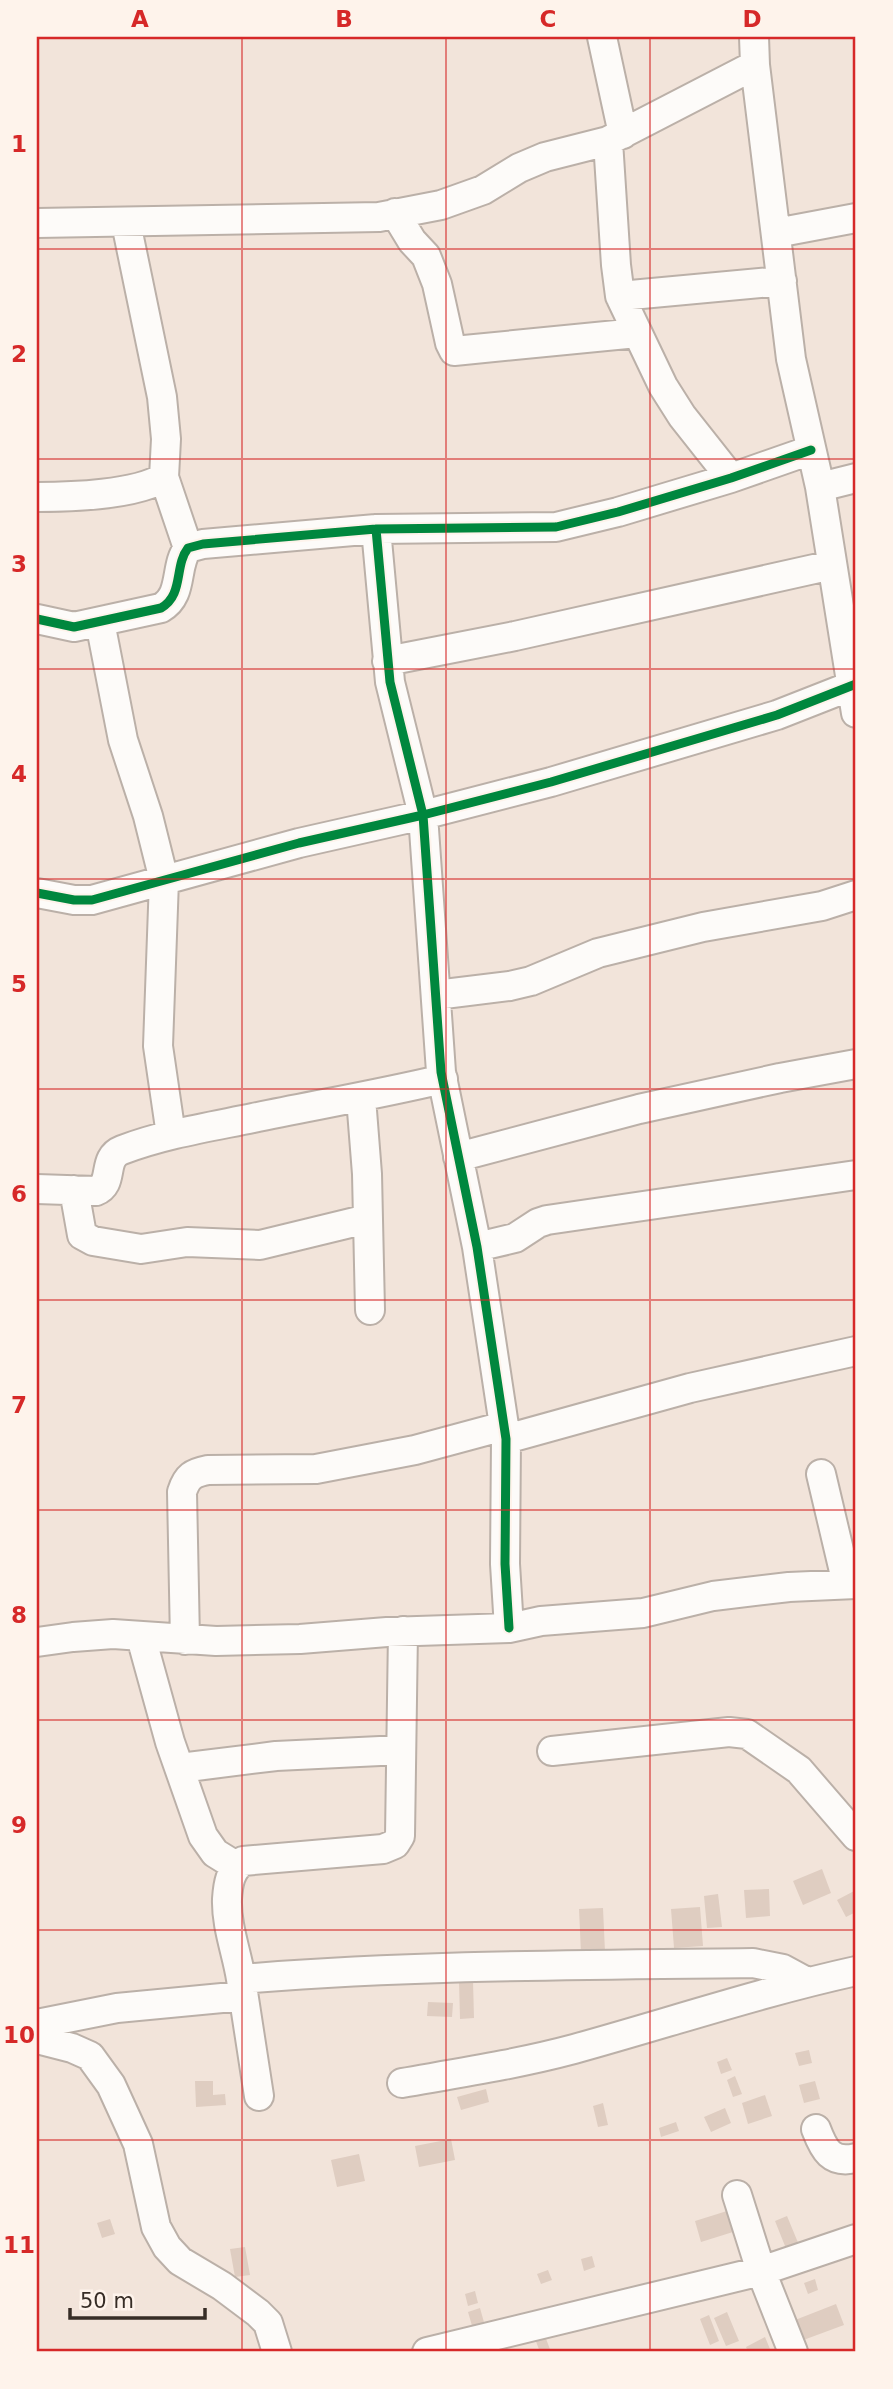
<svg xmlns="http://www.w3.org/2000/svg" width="893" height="2389" font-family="'DejaVu Sans',sans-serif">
<rect width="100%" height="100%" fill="#f2e4da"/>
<path fill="#dfcdc1" d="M822 1869 831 1893 803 1905 793 1881Z
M769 1889 770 1916 746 1918 744 1890Z
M856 1890V1912L846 1917 837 1900Z
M718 1894 722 1927 707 1928 704 1896Z
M700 1907 703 1946 674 1948 671 1909Z
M603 1908 605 1952 581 1953 579 1909Z
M459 1981H473L474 2018 460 2019Z
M428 2002 453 2003 452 2017 427 2016Z
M809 2050 812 2063 799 2066 795 2053Z
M727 2058 732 2070 721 2074 717 2062Z
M735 2076 742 2094 733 2097 727 2080Z
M195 2081H213V2095L225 2094 226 2105 196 2107Z
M815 2081 820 2099 804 2103 799 2085Z
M486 2089 489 2102 461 2110 457 2097Z
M765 2095 772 2116 748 2124 742 2103Z
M603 2103 608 2125 598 2127 593 2106Z
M725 2108 731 2123 711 2132 704 2117Z
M676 2122 679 2131 661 2137 659 2128Z
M451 2139 455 2160 419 2167 415 2146Z
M359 2154 365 2181 337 2187 331 2160Z
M727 2211 733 2232 701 2242 695 2221Z
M787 2216 799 2245 787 2251 775 2221Z
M110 2219 115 2234 102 2238 97 2223Z
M245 2247 250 2275 235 2277 230 2249Z
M592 2256 595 2267 584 2271 581 2259Z
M548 2270 552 2280 541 2284 537 2274Z
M815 2279 818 2290 808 2294 804 2283Z
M475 2291 478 2303 468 2306 465 2294Z
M836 2304 844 2325 798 2342 790 2322Z
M480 2308 487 2333 475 2336 468 2312Z
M727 2312 739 2341 726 2346 714 2318Z
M709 2315 719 2341 710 2345 700 2319Z
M545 2336 551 2352H540L535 2339Z
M765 2337 770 2349 764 2352H748L746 2347Z"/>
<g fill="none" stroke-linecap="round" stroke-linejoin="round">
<g stroke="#bbb0a8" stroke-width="32">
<path id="minor" d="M602 37 623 134
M754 37 755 65 791 359 820 487 856 713
M608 141 616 265 620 296 663 386 682 416 731 478
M395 213 412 241 426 256 437 284 450 343 454 351 637 333
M37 223 379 217 441 205 483 190 519 168 545 157 608 141 755 65
M126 223 162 397 166 439 164 477 188 548
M776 233 856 218
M620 296 782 281
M820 487 856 478
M37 497C70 497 137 495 164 477
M376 529 390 682 423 815 441 1072 477 1247 506 1439 505 1564 509 1628
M37 619 74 627 161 608C184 595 174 566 188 548L203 544 376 529 556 527 618 512 731 478 811 450
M100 622 123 740 148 816 164 880 158 1046 171 1135
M387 661 515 636 832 565
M37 893 74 900H92L299 843 423 815 551 782 777 715 856 684
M436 995 510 986 531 981 598 953 703 927 822 906 856 895
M361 1098 367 1174 370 1310
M458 1157 639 1109 780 1078 856 1064
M37 1189 96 1191C115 1184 101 1158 122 1150 164 1134 209 1127 253 1118 316 1105 380 1094 443 1079
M74 1190 82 1235 93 1241 141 1249 187 1242 260 1245 367 1219
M477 1247 515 1238 538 1223 547 1220 856 1175
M506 1439 690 1388 856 1351
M821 1474 847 1584
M141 1637 170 1742 203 1836 215 1853 236 1866
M185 1640 182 1492C187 1476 193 1473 208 1470L316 1469 415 1450 504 1426
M37 1642 73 1637 113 1634 216 1641 300 1639 387 1632 509 1628 541 1621 643 1613 713 1596 789 1587 856 1584
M552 1751 729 1732 747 1734 799 1770 856 1836
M180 1768 276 1756 401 1750
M241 1979C411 1965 582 1965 753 1963L783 1969 807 1982
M37 2024 117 2008 243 1996
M37 2039 72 2048 90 2056 111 2085 138 2144 156 2227 167 2247 180 2261 222 2286 258 2313 268 2323 277 2352
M402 2083C459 2073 518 2064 574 2049 668 2023 761 1992 856 1971
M259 2096C253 2057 247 2018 241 1979 237 1953 226 1926 227 1899 228 1884 230 1870 243 1861L383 1849 395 1844 400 1836 403 1631
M816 2129C824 2150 831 2164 856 2158
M737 2195 761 2271 793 2352
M427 2352 761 2271 856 2239"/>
</g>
<use href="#minor" stroke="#fdfbf9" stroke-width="28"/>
<g stroke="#fef3eb" stroke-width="13">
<path id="cycleway" d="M376 529 390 682 423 815 441 1072 477 1247 506 1439 505 1564 509 1628
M37 619 74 627 161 608C184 595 174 566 188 548L203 544 376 529 556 527 618 512 731 478 811 450
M37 893 74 900H92L299 843 423 815 551 782 777 715 856 684"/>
</g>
<use href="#cycleway" stroke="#00873e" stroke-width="9"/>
</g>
<path fill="none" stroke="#d62828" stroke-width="2" stroke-opacity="0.55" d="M242 37V2352M446 37V2352M650 37V2352M37 249H856M37 459H856M37 669H856M37 879H856M37 1089H856M37 1300H856M37 1510H856M37 1720H856M37 1930H856M37 2140H856"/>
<rect width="893" height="2389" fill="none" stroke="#fef3eb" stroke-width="77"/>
<path d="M70 2308v10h135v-10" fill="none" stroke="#372d26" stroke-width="3.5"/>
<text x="80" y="2308" font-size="21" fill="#372d26" stroke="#fef3eb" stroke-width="5" paint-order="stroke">50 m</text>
<rect x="38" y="38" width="816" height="2312" fill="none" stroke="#d62828" stroke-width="2.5"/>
<g font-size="23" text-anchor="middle" font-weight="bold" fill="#d62828">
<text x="140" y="27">A</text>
<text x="344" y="27">B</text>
<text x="548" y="27">C</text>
<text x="752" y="27">D</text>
<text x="19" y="152">1</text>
<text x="19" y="362">2</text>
<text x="19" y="572">3</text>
<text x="19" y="782">4</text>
<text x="19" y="992">5</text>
<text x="19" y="1202">6</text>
<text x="19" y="1413">7</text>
<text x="19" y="1623">8</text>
<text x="19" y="1833">9</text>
<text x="19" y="2043">10</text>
<text x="19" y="2253">11</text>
</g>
</svg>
